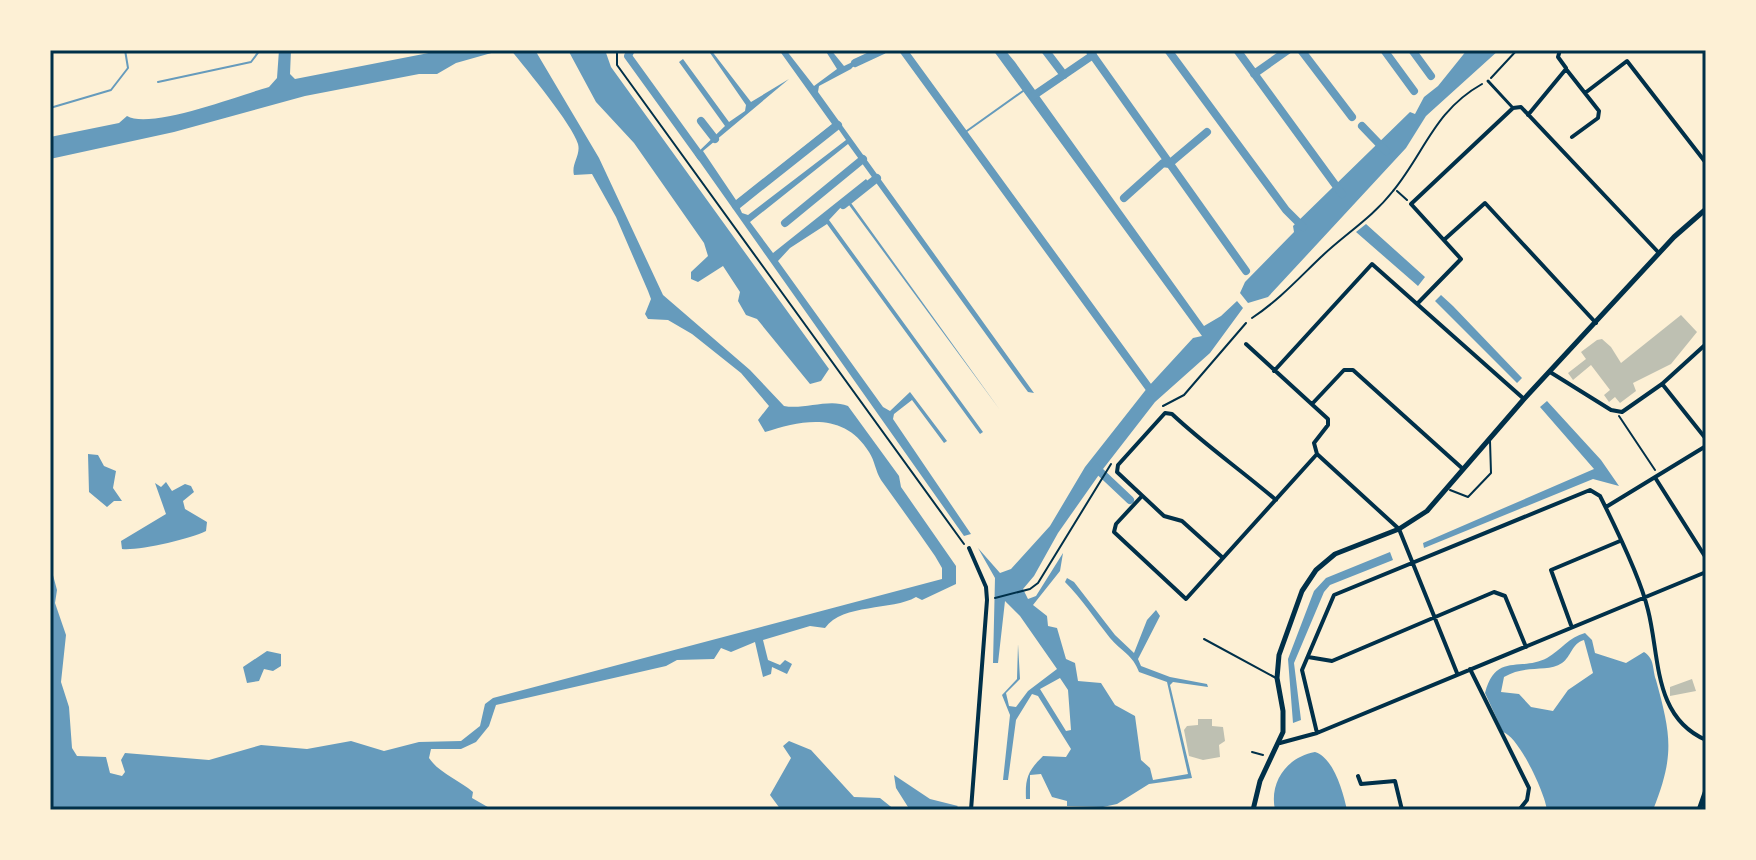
<svg xmlns="http://www.w3.org/2000/svg" width="1756" height="860" font-family="Figtree,sans-serif">
<rect width="100%" height="100%" fill="#fdf0d5"/>
<path fill="#669bbc" fill-rule="evenodd" d="M279 50H291L290 74 295 79 444 50H502L456 63 437 74H419L305 96 174 132 50 159V137L119 123 127 116C150 130 240 95 269 87L277 78Z
M511 50H535L599 158 663 295 750 370 784 406C804 410 829 398 848 406L899 476 901 487 956 566V584L922 600 916 597C892 611 843 603 825 628L810 626 763 640 768 660 780 665 785 660 792 664 787 674 772 667 771 674 763 677 755 642 731 652 721 648 714 659 677 660 666 666 496 705 489 726 476 742 461 749H431L429 758C439 773 459 780 473 792L472 798 493 810H50V564L57 590 55 603 66 635 61 682 69 707 72 748 77 756 106 757 110 773 122 776 125 772 121 760 125 753 209 760 261 745 307 749 351 741 384 751 419 742 461 741 480 726 485 704 493 698 942 579V568L935 556C917 530 899 505 881 480 875 470 875 461 869 452 844 411 802 420 765 432L758 420 769 406 741 373 692 334 668 320 648 319 645 314 651 299 648 291 616 217 592 174 574 175C571 164 581 155 578 144 572 124 527 70 511 50Z
M568 50H605L611 67 829 369 821 381 810 384 757 319 746 315 738 301 740 292 723 266 698 282 691 279V272L708 256 704 243 634 143 596 102Z
M708 50H711L751 102 789 79 703 151 736 200 832 124 779 50H786L814 86 837 69 825 50H831L844 66 861 58 851 69 819 86 818 92 1034 393 1028 392 1022 384 848 144 750 222 773 253 866 179 869 183 851 197V203L1000 410 849 205H843L829 220 983 432 980 434 827 224 790 248 778 261 883 407 890 411 910 392 947 441 944 443 912 400 894 414 893 419 971 534 964 536 695 155 725 126 679 62 683 59 729 122 745 111 746 105ZM837 127 846 140 748 215 742 213 738 204 741 201Z
M993 50H1005L1015 62 1204 326 1221 316 1237 301 1243 308 1210 353 1155 402 1103 469 1058 533 1034 576 1023 589 1028 599 1036 596 1063 553 1060 571 1033 605 1047 616 1048 626 1057 628 1066 659 1075 663 1078 681 1101 683 1115 705 1135 716 1141 760 1150 768 1153 780 1188 774 1167 682 1139 672C1133 655 1121 651 1110 638 1095 619 1082 599 1065 582L1067 578 1074 582 1115 635 1134 653 1147 620 1156 610 1160 616 1138 659 1141 666 1170 677 1207 684 1208 687 1173 682 1170 685 1192 778 1149 784 1117 804 1103 807 1067 806V801L1052 797 1041 774 1030 775V799H1026C1025 778 1028 771 1043 756L1066 757 1071 749 1038 696 1032 694 1016 720 1008 780H1003L1010 715 1002 695 1017 679 1018 644 1020 679 1006 693 1009 706 1016 707 1028 691 1057 669 1020 616 1005 601 998 663H993L995 578 978 548 1000 573 1011 569 1050 526 1085 467 1148 387 1193 338 1202 336ZM1060 678 1068 690 1071 730 1066 731 1040 689Z
M1467 50H1499L1426 116 1406 148 1268 297 1248 303 1240 293 1245 282 1294 232 1293 226 1410 112 1415 114 1424 97 1438 86Z
M1366 224 1425 277 1418 286 1356 232Z
M1441 295 1453 306 1522 378 1517 383 1435 301Z
M1547 401 1601 460 1619 486 1593 479 1424 548 1423 543 1594 469 1540 407Z
M88 454 98 455 104 466 116 471 113 488 122 501H114L107 507 89 492Z
M166 482 172 491 185 484 191 486 194 492 183 501 185 509 207 522 206 531C190 539 138 551 122 549L121 541 166 514 155 483 161 487Z
M1390 552 1393 560 1330 585 1324 592 1294 663 1301 720 1293 723 1288 659 1314 591 1326 578Z
M1585 633 1592 640 1595 653 1626 663 1644 652C1655 659 1652 668 1656 680 1671 735 1675 755 1653 810H1547C1545 793 1519 737 1503 732L1485 693C1496 652 1520 672 1547 658 1561 650 1569 637 1585 633ZM1584 640 1593 673 1568 690 1553 711 1531 707 1519 694 1501 692 1504 677C1526 664 1547 673 1562 663 1572 656 1571 644 1584 640Z
M267 651 281 654V666L273 671 264 669 259 681 247 683 243 667Z
M789 741 811 750 854 797 880 798 895 810H781L770 795 791 758 783 746Z
M1315 752C1334 758 1343 792 1347 810H1275C1269 782 1287 757 1315 752Z
M894 775 930 799 958 806 954 810H904L908 807 896 788Z"/>
<g fill="none" stroke-linecap="round" stroke-linejoin="round">
<path stroke="#669bbc" stroke-width="2" d="M1090 51 1091 50
M158 82 251 62 260 50
M50 108 111 90 128 68 125 50
M964 133 1023 91"/>
<path stroke="#669bbc" stroke-width="8" d="M631 50 628 56 701 157
M903 50 1152 392
M1045 50 1064 75
M1089 50 1246 271
M1168 50 1286 210 1303 227
M1237 50 1342 194
M1301 50 1352 117
M1384 50 1414 91
M1412 50 1431 76
M855 63 883 50
M1254 74 1288 50
M1033 96 1093 55
M701 121 715 139
M1362 126 1386 151
M1124 198 1163 163 1169 164 1207 132
M843 205 877 178
M736 206 838 125
M785 223 863 159
M1095 467 1130 500"/>
</g>
<path fill="#bec0b2" d="M1681 315 1697 332 1671 364 1633 383 1636 391 1620 403 1615 397 1609 402 1604 395 1610 390 1591 365 1573 380 1568 373 1586 359 1581 352 1597 340 1602 339 1611 347 1621 363Z
M1692 679 1696 691 1670 696V687Z
M1198 719H1212V726L1223 727 1225 741 1219 745 1220 757 1203 760 1189 756 1184 730 1187 726 1198 725Z"/>
<g fill="none" stroke-linecap="round" stroke-linejoin="round">
<path stroke="#003049" stroke-width="2" d="M617 50V65L964 544
M1491 78 1517 50
M1397 191 1407 200
M1252 318C1279 300 1298 279 1321 257 1345 234 1372 218 1393 191 1425 152 1434 111 1482 84
M1163 406 1184 395 1246 323
M1619 416 1655 470
M995 598 1030 589 1038 583 1111 464
M1252 752 1263 755"/>
<path stroke="#003049" stroke-width="2" d="M1450 490 1468 497 1491 473 1490 441
M1204 639 1276 678"/>
<path stroke="#003049" stroke-width="3" d="M1488 81 1513 108"/>
<path stroke="#003049" stroke-width="4" d="M1560 50 1558 57 1566 68
M1585 93 1627 61 1706 163
M1528 115 1566 69 1599 111 1598 118 1572 137
M1445 239 1485 203 1596 323
M1418 303 1461 259 1411 204 1513 108 1521 107 1659 253
M1246 344 1328 419V425L1314 443 1317 454 1399 529 1457 673
M1274 371 1372 264 1524 399
M1550 372 1611 410 1622 412 1662 384 1706 344
M1663 385 1706 439
M1312 404 1344 370H1353L1463 469
M1656 479 1706 558
M1142 496 1116 524 1114 532 1186 599 1317 454
M1606 507 1706 446
M969 548 986 587 987 600 971 810
M1223 558 1182 521 1164 516 1117 472 1118 465 1165 413 1172 414C1205 445 1241 470 1276 500
M1571 625 1551 570 1620 541
M1308 657 1332 661 1494 592 1505 596 1526 647
M1470 669 1529 788 1527 800 1519 810
M1317 733 1302 670 1334 595 1590 490 1600 496C1615 526 1641 580 1648 610 1660 657 1653 717 1706 740
M1280 743 1317 733 1706 572
M1358 776 1361 784 1395 781 1402 810"/>
<path stroke="#003049" stroke-width="5" d="M1253 810 1260 781 1283 732V711L1277 678 1279 655 1302 591 1316 570 1335 554 1399 529 1427 511 1524 399 1674 237 1706 209
M1699 810 1706 790"/>
</g>
<rect width="1756" height="860" fill="none" stroke="#fdf0d5" stroke-width="104"/>
<rect x="52" y="52" width="1652" height="756" fill="none" stroke="#003049" stroke-width="3"/>
</svg>
